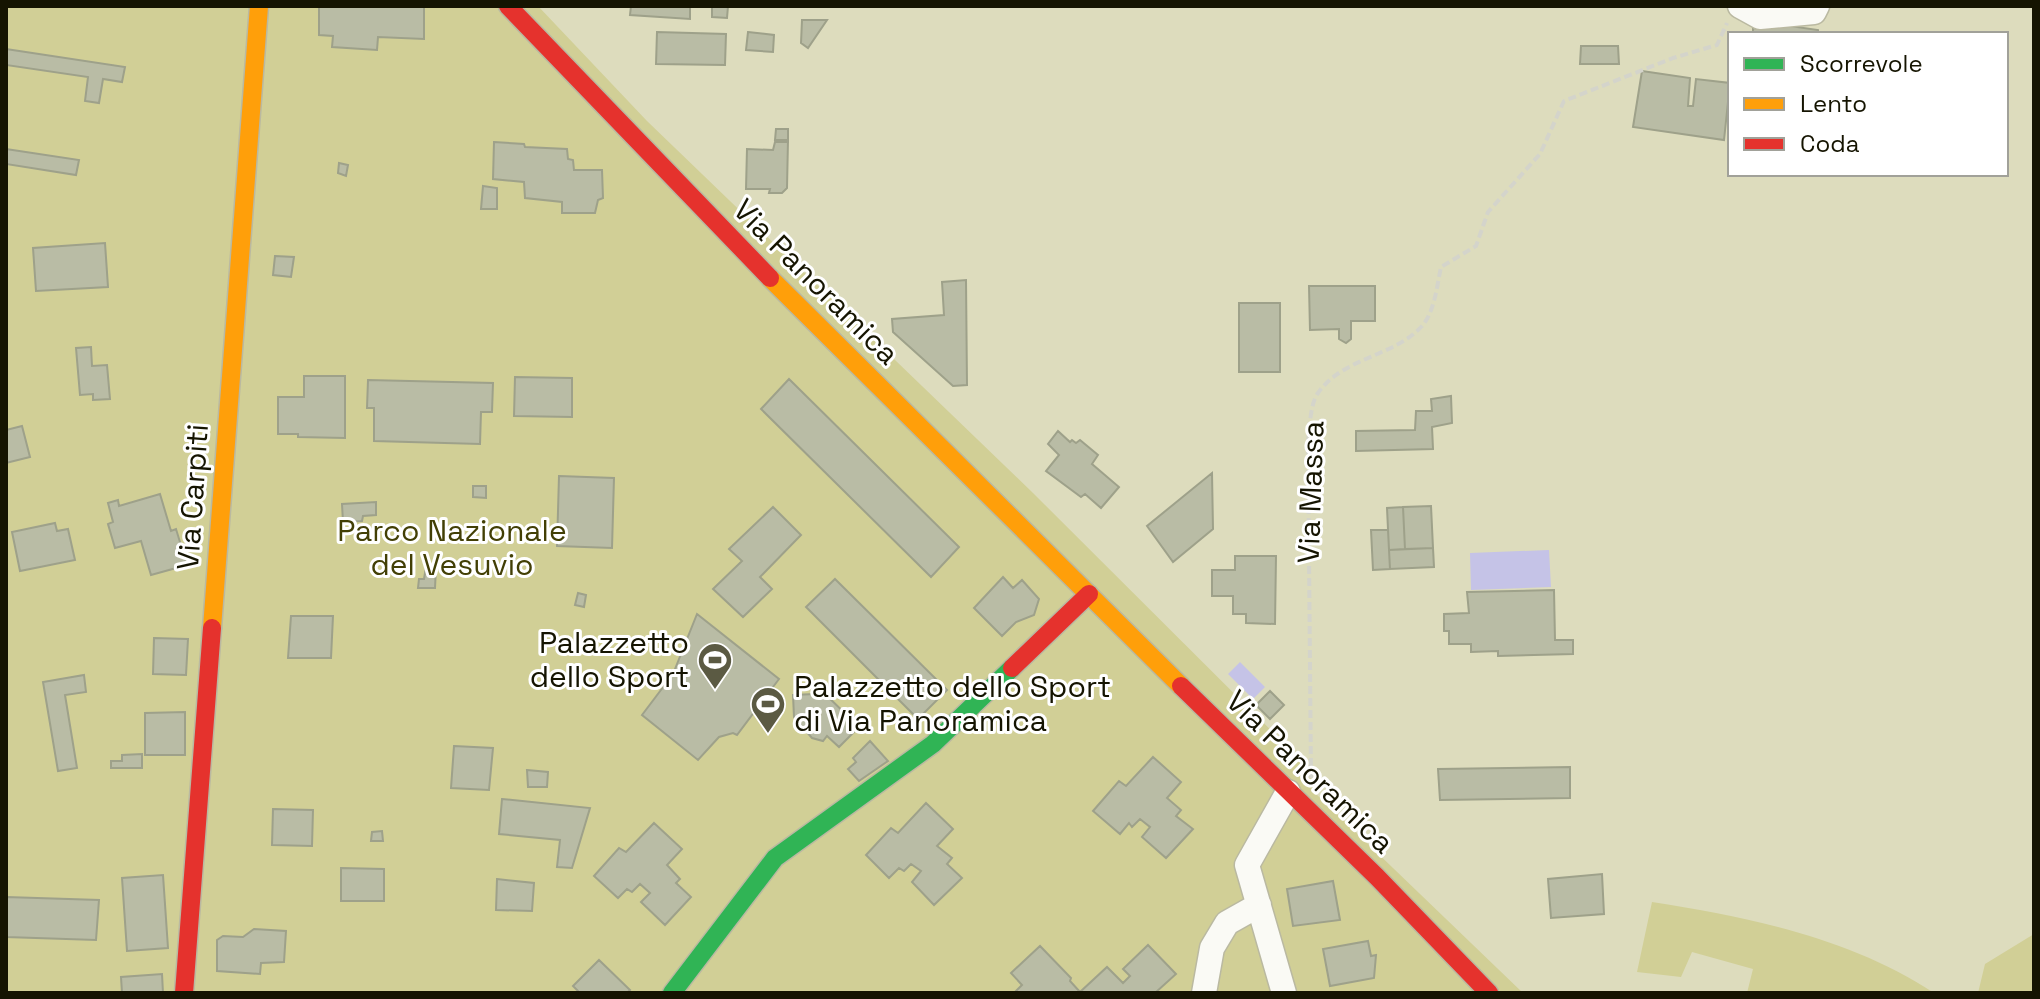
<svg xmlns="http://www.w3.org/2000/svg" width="2040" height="999" font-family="'Space Grotesk',sans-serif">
<rect width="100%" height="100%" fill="#dddcbd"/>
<path fill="#d1cf96" d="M6 6H538L647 121 1033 493 1307 766 1315 793 1523 993H6Z
M1652 902C1749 917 1851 938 1934 993H1747L1753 969 1692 952 1681 977 1637 972Z
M2034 934V993H1978L1985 964Z"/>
<path fill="#c5c3e7" d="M1549 550 1551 587 1471 590 1470 553Z
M1240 662 1265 687 1253 699 1228 674Z"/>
<path fill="#b9bca5" stroke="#9ea18a" stroke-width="2" d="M319 6H424V39L378 37 377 50 332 47 333 36 319 35Z
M631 6H690V19L630 15Z
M712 6H728L727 18 712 17Z
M802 20H827L808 48 801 43Z
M1762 22 1818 30V34H1753V28L1761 29Z
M657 32 726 34 725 65 656 64Z
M748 32 774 35 773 52 746 50Z
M1581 46H1618L1619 64H1580Z
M6 49 125 67 122 82 103 79 99 103 85 101 88 77 6 65Z
M1642 71 1690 78 1688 106H1693L1696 79 1730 83 1724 140 1633 127Z
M776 129H788V140H775Z
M788 140 787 188 782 193H769L770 189H746L747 149 773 150 775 142H788Z
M494 142 524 144 525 147 567 149 568 159 573 160 574 170H602L603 198 598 200 595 213H562V202L525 198 524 182 493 179Z
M6 149 79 160 76 175 6 164Z
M339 163 348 165 346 176 338 173Z
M483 186 497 188V209H481Z
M105 243 108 287 36 291 33 248Z
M275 256 294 257 291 277 273 275Z
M966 280 967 385 953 386 893 332 892 319 944 315 942 282Z
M1309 286H1375V321H1351V339L1346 343 1339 339V329L1310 330Z
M1239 303H1280V372H1239Z
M91 347 92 366 107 365 110 399 93 400V394L80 395 76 348Z
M304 376H345V438L298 437V434H278V397H304Z
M515 377 572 378V417L514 416Z
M789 379 959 547 931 577 761 409Z
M368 380 493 383 492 412H481L480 444 374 441V408H367Z
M1451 396 1452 423 1432 427 1433 449 1356 451V431L1415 430 1416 411H1432L1431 399Z
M22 426 30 457 6 463V430Z
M1058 431 1070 442 1072 440 1076 443 1080 440 1098 455 1092 464 1119 487 1101 508 1085 494 1081 497 1046 471 1059 455 1048 444Z
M1212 473 1213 529 1173 562 1147 526Z
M559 476 614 478 612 548 557 546Z
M473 486H486V498L473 497Z
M160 494 171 531 176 529 187 565 151 575 141 541 115 548 108 524 113 522 108 503 118 500 119 506Z
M376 502V515L363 516 362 521 343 522 342 504Z
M1431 506 1433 548 1405 549 1403 507Z
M773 507 801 535 760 577 772 589 743 617 713 589 742 561 729 549Z
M1403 507 1405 549 1389 550 1387 508Z
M55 523 57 531 68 529 75 560 20 571 12 532Z
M1371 530H1388L1390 569 1373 570Z
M1433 548 1434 567 1390 569 1389 550Z
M1235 556H1276L1275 624 1246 623V614H1233V596H1212V570H1235Z
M426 567H436L435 588H418L419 579H424Z
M1003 577 1013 588 1022 580 1039 599 1034 615 1016 622 1002 636 974 608Z
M835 579 947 690 918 719 806 607Z
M1554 590 1555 640H1573V654L1498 656V651L1471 652V644H1449V631H1444V614L1469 613 1467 592Z
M578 593 586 595 584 607 575 605Z
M697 614 779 679 737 735 733 733 719 737 698 760 642 715 673 674Z
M291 616H333L331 658H288Z
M154 638 188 639 186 675 153 674Z
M84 675 86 692 65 695 77 768 58 771 43 682Z
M820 689 859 727 839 747 827 736 823 741 812 738 794 717 793 695 815 694Z
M1270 691 1284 705 1270 719 1256 705Z
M185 712V755H145V713Z
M870 741 888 761 859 781 848 769 856 762 853 758Z
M454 746 493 748 489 790 451 788Z
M142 754V768H111V761H122V755Z
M1153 757 1181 782 1167 798 1181 810 1176 816 1193 829 1166 858 1142 837 1150 827 1140 819 1132 827 1129 823 1120 834 1093 811 1119 781 1126 786Z
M1570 767V798L1440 800 1438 769Z
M527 770 548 772 547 787H528Z
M502 799 590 808 572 868 557 867 560 840 499 834Z
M926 803 953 829 937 846 952 858 947 864 962 878 934 905 912 882 921 871 911 864 904 871 899 868 889 878 866 855 891 828 898 833Z
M273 809 313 810 312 846 272 845Z
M654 823 682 849 667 865 680 879 676 883 691 897 665 925 641 902 650 893 640 884 632 892 627 889 618 898 594 876 619 848 626 852Z
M382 831 383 841H371L372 832Z
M341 868 384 869V901H341Z
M1602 874 1604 914 1551 918 1548 879Z
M163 875 168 948 127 951 122 878Z
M497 879 534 883 532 911 496 910Z
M1333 881 1340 920 1293 926 1287 889Z
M6 897 99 900 96 940 6 937Z
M254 929 286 931 284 962 261 963 260 974 217 971V940L223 936 243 937Z
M1368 941 1371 956 1376 955 1374 978 1330 986 1323 949Z
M1148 945 1176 974 1155 993H1014L1022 985 1011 973 1040 946 1071 978 1070 981 1080 992 1107 967 1123 983 1130 976 1123 969Z
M599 960 630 990 627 993H580L573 986Z
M162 974 163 993H122L121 977Z"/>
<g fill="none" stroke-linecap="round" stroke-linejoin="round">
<g stroke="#bab9a1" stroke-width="27">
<path id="street" d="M1740 6 1760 17 1814 12 1817 6
M1204 993 1212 948 1227 923 1259 905
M1284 993 1247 865 1288 792"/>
</g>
<g stroke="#bab9a1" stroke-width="21">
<path id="fast" d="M672 993 775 858 933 744 1012 668"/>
</g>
<g stroke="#bab9a1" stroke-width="21">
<path id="slow" d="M770 278 1181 686
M212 628 259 6"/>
</g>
<g stroke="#bab9a1" stroke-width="21">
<path id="jam" d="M508 6 770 278
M1012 668 1089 594
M1181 686 1377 877 1489 993
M184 993 212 628"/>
</g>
<path stroke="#d4d4cb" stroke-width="4" stroke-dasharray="8 4" stroke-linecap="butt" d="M1311 778 1308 441C1310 427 1310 404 1318 393 1343 357 1394 357 1422 326 1435 311 1437 285 1441 267L1476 246 1488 212 1540 154 1564 101 1673 58 1717 45 1727 23"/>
<use href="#street" stroke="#fafaf5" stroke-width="24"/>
<use href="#fast" stroke="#30b455" stroke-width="18"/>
<use href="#slow" stroke="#ff9f0a" stroke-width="18"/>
<use href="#jam" stroke="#e5322d" stroke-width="18"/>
</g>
<defs>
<g id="stadium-pin" transform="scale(1.8)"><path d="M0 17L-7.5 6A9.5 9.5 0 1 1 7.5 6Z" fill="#5b5a43" stroke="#fff"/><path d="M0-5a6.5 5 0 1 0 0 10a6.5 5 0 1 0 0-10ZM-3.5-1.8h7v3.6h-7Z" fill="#fff"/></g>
</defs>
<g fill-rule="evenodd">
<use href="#stadium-pin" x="715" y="660"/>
<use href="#stadium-pin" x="768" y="704"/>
</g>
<g text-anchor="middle" stroke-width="6" stroke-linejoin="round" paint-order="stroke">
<g font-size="30" fill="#151401" stroke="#fff">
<text transform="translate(816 282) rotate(45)" y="10">Via Panoramica</text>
<text transform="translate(1311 492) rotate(-88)" y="10">Via Massa</text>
<text transform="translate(193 497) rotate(-86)" y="10">Via Carpiti</text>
<text transform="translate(1310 772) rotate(44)" y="10">Via Panoramica</text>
</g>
<g font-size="30" fill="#423f05" stroke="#fff">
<text x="452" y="541">Parco Nazionale<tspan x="452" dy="34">del Vesuvio</tspan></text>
</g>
<g font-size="30" fill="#151401" stroke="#fff" text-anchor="end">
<text x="689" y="653">Palazzetto<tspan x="689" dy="34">dello Sport</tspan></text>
<text x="794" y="697" text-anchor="start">Palazzetto dello Sport<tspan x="794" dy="34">di Via Panoramica</tspan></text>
</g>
</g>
<rect width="2040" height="999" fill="none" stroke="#151401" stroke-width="16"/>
<rect x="1728" y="32" width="280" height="144" fill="#ffffff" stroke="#a1a199" stroke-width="2"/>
<rect x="1744" y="58" width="40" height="12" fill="#30b455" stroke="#a1a199" stroke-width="2"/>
<text x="1800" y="72" font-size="24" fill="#151401">Scorrevole</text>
<rect x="1744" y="98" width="40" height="12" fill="#ff9f0a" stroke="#a1a199" stroke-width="2"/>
<text x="1800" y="112" font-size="24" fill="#151401">Lento</text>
<rect x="1744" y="138" width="40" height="12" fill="#e5322d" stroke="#a1a199" stroke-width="2"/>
<text x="1800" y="152" font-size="24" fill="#151401">Coda</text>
</svg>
